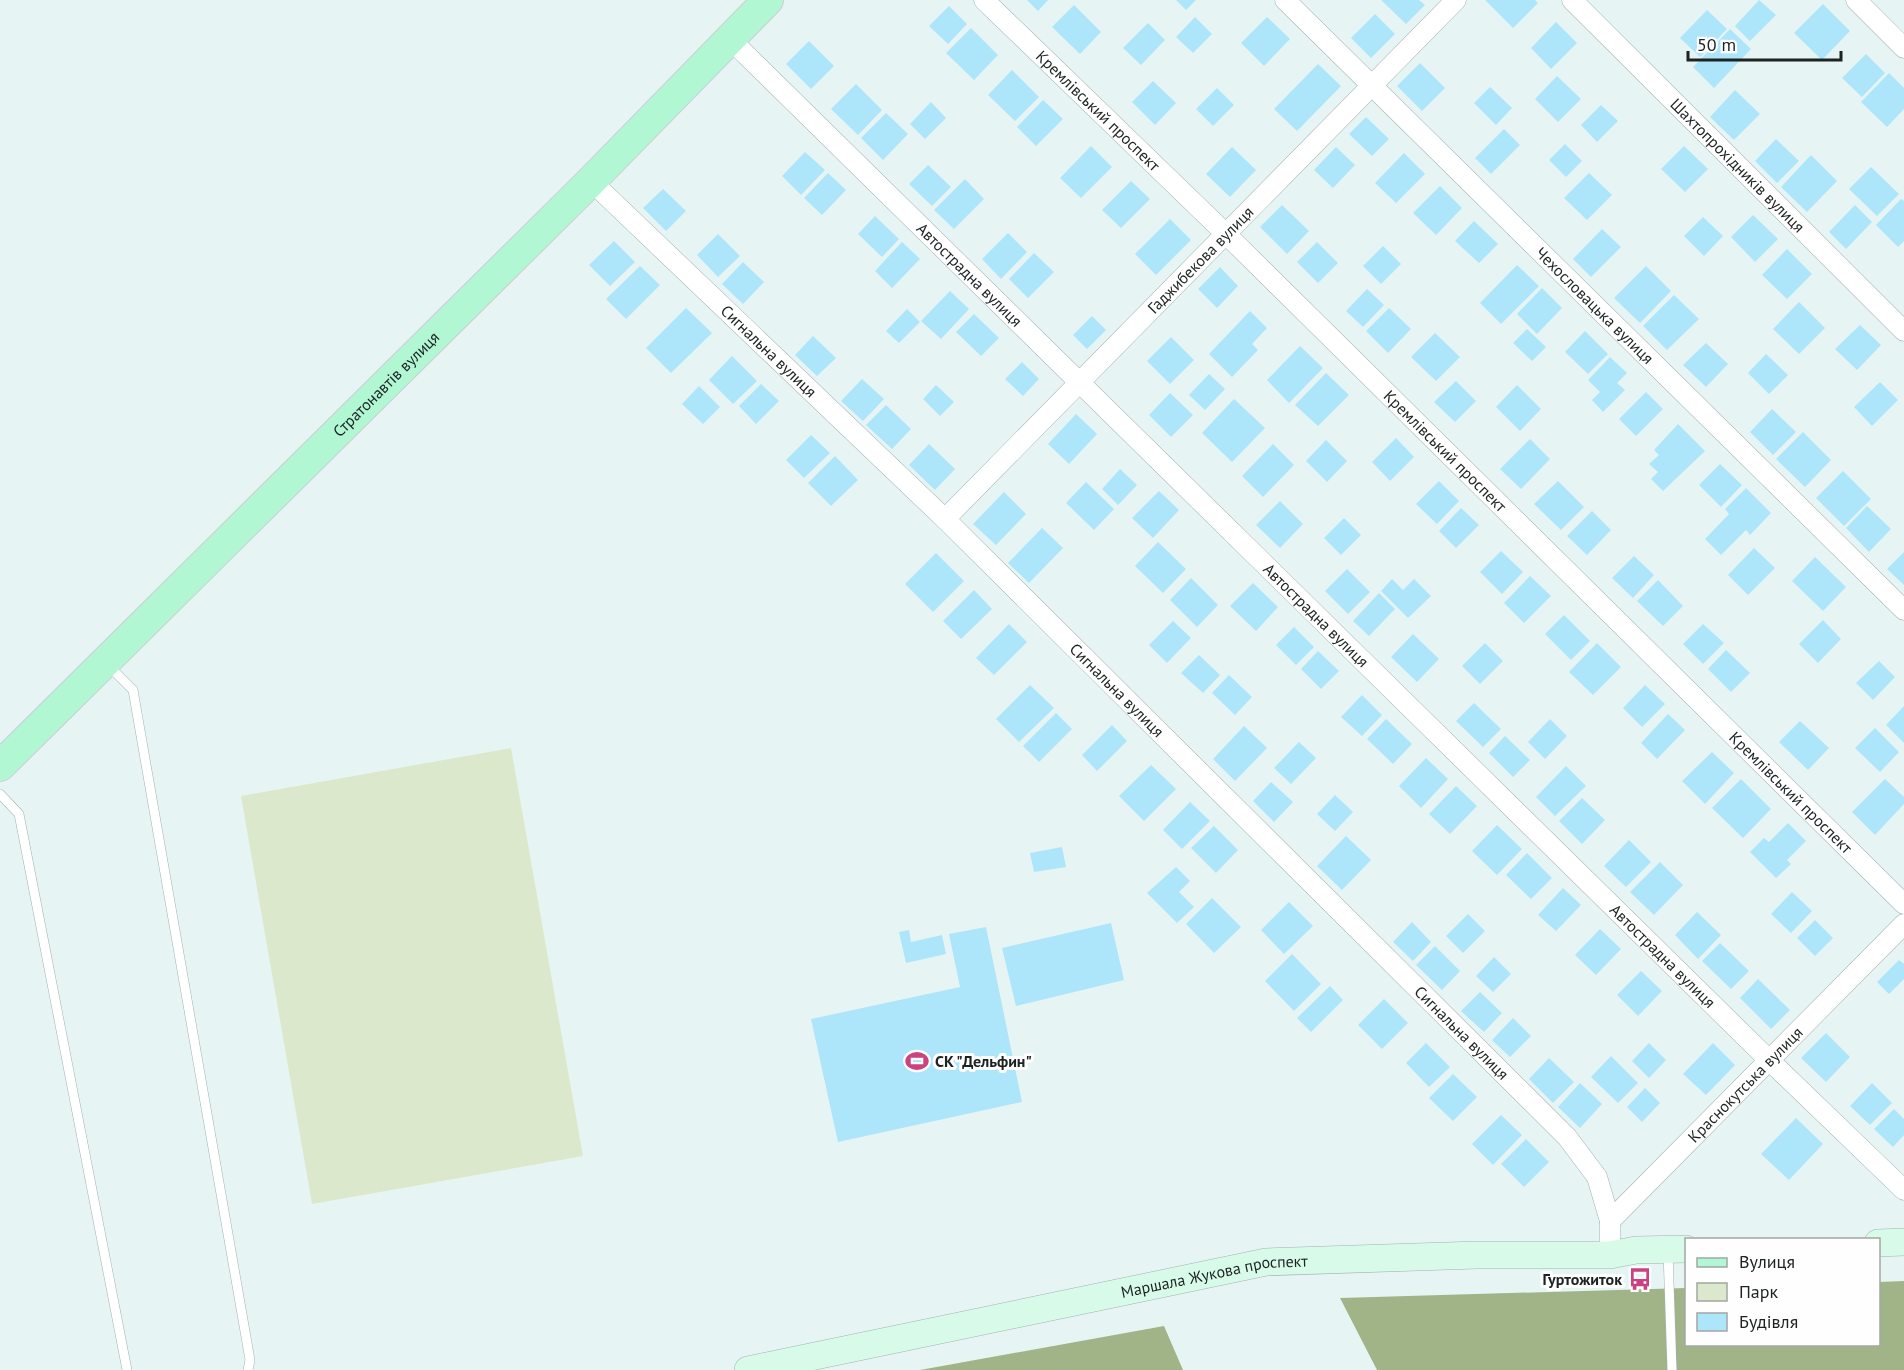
<svg xmlns="http://www.w3.org/2000/svg" width="1904" height="1370" font-family="'PT Sans',sans-serif">
<rect width="100%" height="100%" fill="#e6f5f4"/>
<path fill="#dbe8cb" d="M511 748 583 1156 312 1204 241 796Z"/>
<path fill="#a1b488" d="M1904 1281V1370H1377L1340 1298 1686 1288V1344H1878L1879 1282Z
M1164 1326 1183 1370H920Z"/>
<path fill="#ade5fb" d="M1027 0H1048L1038 11Z
M1176 0H1196L1186 10Z
M1381 0H1419L1425 5 1406 24Z
M1485 0H1535L1538 3 1513 28Z
M1759 0 1776 15 1750 41 1735 26Z
M1823 4 1850 31 1822 60 1794 33Z
M1074 5 1101 32 1080 54 1052 27Z
M949 6 967 24 948 44 929 26Z
M1707 10 1727 29 1700 57 1680 38Z
M1375 14 1395 34 1371 58 1351 38Z
M1195 17 1212 34 1193 53 1176 37Z
M1267 17 1290 39 1264 66 1241 43Z
M1556 22 1577 43 1551 69 1531 48Z
M1148 23 1165 40 1141 65 1123 48Z
M971 28 998 55 974 80 946 53Z
M1730 29 1751 49 1714 88 1693 67Z
M809 41 834 66 811 89 786 64Z
M1866 54 1885 73 1862 97 1842 78Z
M1420 63 1445 88 1422 111 1397 86Z
M1318 64 1341 86 1297 131 1274 109Z
M1012 70 1039 97 1015 121 988 95Z
M1889 73 1904 88V109L1887 127 1861 102Z
M1557 76 1581 99 1558 122 1535 99Z
M1153 81 1176 103 1155 125 1132 102Z
M856 84 882 110 858 135 831 109Z
M1490 87 1512 108 1496 125 1474 103Z
M1217 88 1234 105 1213 126 1196 109Z
M1735 90 1760 114 1734 140 1710 117Z
M1043 100 1063 119 1036 146 1017 127Z
M931 102 946 118 925 139 910 124Z
M1601 105 1618 121 1597 142 1581 125Z
M886 113 908 134 883 160 861 138Z
M1366 117 1389 139 1372 156 1349 134Z
M1504 129 1520 145 1491 174 1475 158Z
M1776 139 1799 161 1777 183 1755 161Z
M1565 144 1582 161 1566 177 1549 160Z
M1091 146 1112 167 1081 198 1060 178Z
M1684 146 1708 169 1685 192 1661 169Z
M1232 147 1256 170 1230 197 1206 174Z
M1336 147 1355 165 1333 188 1314 170Z
M805 152 825 170 801 195 782 176Z
M1404 153 1425 174 1396 203 1375 183Z
M1811 155 1837 181 1807 212 1781 187Z
M928 165 951 187 932 206 909 184Z
M1871 167 1899 194 1877 216 1849 189Z
M828 173 846 190 822 215 804 198Z
M1589 173 1612 195 1587 220 1564 198Z
M965 179 984 199 954 229 934 210Z
M1131 181 1150 199 1121 228 1102 210Z
M1440 186 1462 208 1436 235 1413 213Z
M663 189 686 211 666 231 643 208Z
M1901 199 1904 201V241L1898 247 1876 225Z
M1282 205 1309 231 1287 254 1260 227Z
M1855 205 1872 222 1846 249 1829 232Z
M1753 215 1778 239 1755 262 1731 237Z
M875 216 899 239 882 257 858 234Z
M1703 217 1723 236 1704 256 1684 236Z
M1170 219 1191 240 1156 275 1135 254Z
M1474 221 1498 244 1479 263 1455 241Z
M1602 229 1621 247 1591 277 1573 259Z
M1008 233 1027 252 1001 279 982 259Z
M718 234 740 256 718 277 697 255Z
M614 241 635 262 610 286 589 265Z
M902 242 920 259 892 288 875 271Z
M1317 242 1338 263 1318 283 1297 262Z
M1383 246 1401 264 1381 284 1363 266Z
M1787 249 1812 274 1787 299 1762 275Z
M1034 253 1054 272 1028 298 1009 279Z
M743 262 764 282 743 304 722 284Z
M1517 265 1539 286 1501 324 1480 303Z
M640 266 660 285 626 319 606 299Z
M1646 266 1671 291 1640 323 1614 298Z
M1220 267 1238 286 1217 308 1198 289Z
M1542 288 1562 308 1537 334 1517 314Z
M1367 289 1384 305 1363 327 1346 311Z
M950 291 969 309 941 339 921 321Z
M1674 295 1699 319 1667 350 1643 326Z
M1799 302 1825 328 1799 354 1773 329Z
M686 308 712 333 671 373 646 348Z
M1389 308 1411 329 1388 353 1366 331Z
M907 309 920 322 899 343 886 331Z
M1250 311 1267 328 1252 344 1258 350 1232 377 1209 354Z
M974 314 999 338 981 356 956 332Z
M1092 316 1106 330 1087 349 1073 335Z
M1860 325 1881 345 1857 370 1835 349Z
M1527 329 1546 347 1532 361 1513 343Z
M1585 331 1608 354 1588 374 1565 352Z
M1435 333 1460 357 1436 381 1411 357Z
M813 336 836 358 817 376 795 355Z
M1171 337 1194 360 1170 384 1147 361Z
M1706 343 1728 364 1706 387 1683 365Z
M1300 346 1323 368 1289 403 1267 380Z
M1766 354 1788 375 1769 394 1748 373Z
M732 356 757 381 733 404 709 380Z
M1610 357 1627 373 1617 383 1625 390 1603 412 1592 400 1600 392 1588 380Z
M1022 362 1039 379 1023 396 1005 379Z
M1326 373 1349 395 1318 426 1295 405Z
M1209 374 1225 389 1205 410 1189 395Z
M862 379 884 399 863 421 841 401Z
M1456 381 1476 401 1455 422 1434 402Z
M1880 382 1898 400 1872 426 1854 407Z
M761 384 779 401 756 424 739 406Z
M936 385 954 402 940 416 923 399Z
M1517 385 1541 409 1520 431 1496 407Z
M699 386 720 407 703 424 682 404Z
M1646 392 1663 409 1636 436 1619 419Z
M1170 393 1193 415 1171 437 1149 415Z
M1234 399 1265 428 1232 462 1202 433Z
M886 405 911 429 892 449 866 425Z
M1772 409 1796 432 1773 455 1750 432Z
M1076 414 1097 434 1069 464 1048 444Z
M1678 424 1705 451 1663 491 1651 479 1658 472 1649 464 1659 455 1654 450Z
M1803 432 1831 460 1805 487 1776 459Z
M811 435 830 453 804 478 786 460Z
M1396 438 1414 457 1390 481 1372 462Z
M1530 439 1550 459 1521 489 1500 469Z
M1326 440 1347 461 1327 482 1306 461Z
M929 444 955 469 935 490 909 465Z
M1273 444 1294 465 1263 497 1242 476Z
M835 456 858 480 831 506 808 483Z
M1720 464 1742 485 1721 507 1699 485Z
M1120 469 1137 485 1118 505 1102 489Z
M1843 471 1871 499 1844 526 1816 498Z
M1439 481 1459 501 1437 524 1416 504Z
M1558 481 1584 507 1561 530 1534 504Z
M1086 482 1114 509 1094 530 1066 503Z
M1746 488 1771 513 1750 535 1746 530 1721 555 1705 539 1729 514 1725 509Z
M1159 491 1179 510 1153 538 1132 518Z
M1004 492 1026 514 996 545 973 524Z
M1280 501 1303 524 1280 548 1256 525Z
M1867 506 1891 529 1869 552 1846 528Z
M1461 508 1479 525 1456 548 1439 531Z
M1592 511 1611 530 1587 555 1567 536Z
M1344 518 1361 535 1341 555 1324 538Z
M1042 528 1063 548 1029 583 1008 563Z
M1158 542 1186 569 1163 593 1135 566Z
M1754 548 1775 568 1748 595 1728 575Z
M1501 551 1523 572 1502 594 1480 572Z
M1904 552V585L1887 569Z
M936 553 964 581 933 612 905 584Z
M1634 556 1654 575 1633 598 1612 578Z
M1815 557 1846 587 1823 611 1792 581Z
M1347 569 1370 592 1348 614 1325 591Z
M1530 576 1551 596 1524 623 1504 603Z
M1191 578 1218 605 1197 627 1170 600Z
M1392 579 1403 590 1414 579 1431 596 1408 618 1381 591Z
M1658 580 1683 606 1663 626 1637 601Z
M1253 583 1278 607 1256 631 1230 606Z
M974 590 992 609 961 639 943 621Z
M1379 593 1395 609 1369 636 1353 621Z
M1564 615 1590 641 1571 660 1545 634Z
M1823 620 1841 639 1818 663 1799 644Z
M1173 621 1191 638 1167 663 1149 645Z
M1009 624 1027 642 994 675 976 658Z
M1703 624 1724 643 1703 664 1683 644Z
M1294 627 1314 647 1296 665 1276 645Z
M1413 634 1439 659 1417 682 1391 657Z
M1485 643 1503 661 1480 684 1462 666Z
M1597 643 1621 667 1593 695 1569 672Z
M1726 650 1750 673 1731 692 1708 669Z
M1318 651 1339 671 1321 689 1301 669Z
M1199 655 1220 675 1203 693 1181 673Z
M1879 661 1895 677 1873 700 1856 683Z
M1229 675 1252 697 1235 715 1212 693Z
M1030 685 1054 708 1019 742 996 719Z
M1645 685 1665 704 1642 727 1623 708Z
M1362 695 1382 715 1362 736 1341 717Z
M1474 703 1501 729 1483 747 1456 721Z
M1904 706V743L1886 725Z
M1056 713 1072 729 1039 762 1023 746Z
M1668 714 1685 730 1657 759 1641 743Z
M1386 719 1412 744 1393 764 1367 739Z
M1550 719 1567 736 1545 759 1528 742Z
M1800 721 1829 748 1808 770 1779 742Z
M1112 725 1127 741 1097 771 1082 755Z
M1244 726 1267 748 1235 781 1213 759Z
M1875 728 1899 752 1880 772 1855 748Z
M1505 736 1530 760 1513 777 1489 753Z
M1299 742 1316 758 1291 784 1274 768Z
M1712 752 1734 773 1705 804 1682 781Z
M1426 758 1448 779 1421 808 1399 786Z
M1151 765 1176 789 1144 821 1119 796Z
M1566 766 1586 786 1555 816 1536 797Z
M1741 779 1771 809 1743 838 1712 808Z
M1885 779 1904 797V804L1875 835 1852 812Z
M1271 782 1293 802 1274 822 1253 801Z
M1456 786 1477 806 1450 834 1429 814Z
M1335 795 1353 812 1335 831 1317 814Z
M1582 798 1605 820 1582 844 1559 821Z
M1190 802 1210 821 1182 849 1163 830Z
M1788 823 1806 841 1787 860 1791 864 1776 878 1750 852 1764 838 1769 842Z
M1497 825 1522 849 1497 875 1472 851Z
M1214 826 1238 850 1216 873 1191 848Z
M1346 836 1371 860 1342 890 1317 866Z
M1629 840 1651 862 1626 887 1604 866Z
M1062 847 1066 867 1034 872 1030 853Z
M1527 853 1552 878 1531 899 1506 875Z
M1660 862 1683 885 1654 915 1630 892Z
M1176 867 1190 881 1179 892 1194 907 1177 923 1147 893Z
M1563 888 1581 905 1556 931 1538 915Z
M1792 892 1812 911 1791 933 1771 914Z
M1212 898 1241 927 1214 953 1186 924Z
M1289 902 1313 926 1284 954 1261 930Z
M1697 912 1721 935 1698 959 1675 935Z
M1468 914 1485 931 1463 953 1446 936Z
M1815 920 1833 938 1815 956 1797 938Z
M1412 922 1431 942 1413 961 1393 942Z
M1111 923 1124 980 1016 1006 1002 948Z
M986 927 1022 1102 838 1142 811 1019 960 987 949 934Z
M1600 929 1621 949 1596 975 1575 955Z
M909 930 911 942 942 935 946 954 906 963 899 932Z
M1720 943 1749 971 1731 989 1702 961Z
M1435 946 1460 971 1442 990 1416 965Z
M1292 954 1321 984 1294 1011 1265 981Z
M1494 957 1511 974 1493 992 1476 976Z
M1899 960 1904 964V979L1889 994 1877 982Z
M1641 971 1662 991 1638 1016 1617 995Z
M1758 979 1790 1010 1771 1029 1740 998Z
M1330 986 1343 1000 1311 1032 1297 1018Z
M1480 992 1502 1013 1484 1032 1461 1011Z
M1384 999 1408 1023 1382 1049 1358 1025Z
M1513 1018 1531 1036 1510 1057 1492 1040Z
M1826 1033 1850 1057 1826 1082 1801 1058Z
M1426 1043 1450 1067 1429 1087 1406 1063Z
M1649 1043 1666 1060 1649 1078 1632 1061Z
M1713 1043 1735 1065 1706 1095 1683 1074Z
M1611 1056 1638 1083 1618 1103 1591 1077Z
M1549 1058 1574 1082 1553 1103 1529 1079Z
M1453 1074 1477 1097 1453 1121 1429 1098Z
M1580 1083 1602 1104 1580 1128 1558 1107Z
M1872 1083 1892 1103 1870 1125 1850 1106Z
M1645 1088 1660 1103 1642 1122 1627 1107Z
M1894 1109 1904 1119V1135L1893 1147 1874 1129Z
M1501 1115 1522 1135 1493 1165 1472 1144Z
M1796 1118 1823 1144 1789 1180 1761 1154Z
M1526 1139 1549 1162 1524 1187 1501 1164Z"/>
<g fill="none" stroke-linecap="round" stroke-linejoin="round">
<g stroke="#a3b1b1" stroke-width="10">
<path id="lane" d="M108 665 133 690 250 1360 248 1370
M0 794 19 814 127 1370
M1668 1252 1672 1370"/>
</g>
<g stroke="#a3b1b1" stroke-width="21">
<g id="street">
<path id="s1" d="M984 0 1227 235 1904 904"/>
<path id="s2" d="M1285 0 1904 610"/>
<path id="s3" d="M1572 0 1904 331"/>
<path d="M1856 0 1904 48"/>
<path id="s4" d="M730 39 1769 1060 1904 1190"/>
<path id="s5" d="M591 181 945 519 1567 1137 1597 1177 1610 1221"/>
<path id="s6" d="M945 519 1456 0"/>
<path id="s7" d="M1610 1255V1221L1904 924"/>
</g>
</g>
<g stroke="#a3b1b1" stroke-width="28">
<g id="secondary">
<path d="M1878 1243 1904 1242"/>
<path id="s8" d="M748 1370 1266 1262 1477 1255H1610L1636 1250 1686 1249"/>
</g>
</g>
<g stroke="#cdcece" stroke-width="32">
<g id="primary">
<path id="s9" d="M0 766 591 181 768 0"/>
</g>
</g>
<use href="#lane" stroke="#fff" stroke-width="9"/>
<use href="#street" stroke="#fff" stroke-width="20"/>
<use href="#secondary" stroke="#d8fbe9" stroke-width="27"/>
<use href="#primary" stroke="#b1f7d4" stroke-width="30"/>
</g>
<defs>
<g id="stadium-bare" transform="scale(1.8)"><path d="M0-5a6.5 5 0 1 0 0 10a6.5 5 0 1 0 0-10ZM-3.5-1.8h7v3.6h-7Z" fill="#ca4280" stroke="#fefefe" stroke-width="2.5" paint-order="stroke"/></g>
<g id="bus-bare" transform="scale(1.8)"><path d="M-5-6H5V4H4V6H2V4H-2V6H-4V4H-5ZM-3.5-4V0h7V-4ZM-3.5 1.2v1.5H-2V1.2ZM2 1.2v1.5H3.5V1.2Z" fill="#ca4280" stroke="#fefefe" stroke-width="2.5" paint-order="stroke"/></g>
</defs>
<g fill-rule="evenodd">
<use href="#stadium-bare" x="917" y="1061"/>
<use href="#bus-bare" x="1640" y="1279"/>
</g>
<g text-anchor="middle" stroke-width="6" stroke-linejoin="round" paint-order="stroke">
<g font-size="16" fill="#1d2222" stroke="#fefefe">
<text dy="6" stroke="none"><textPath href="#s1" startOffset="159">Кремлівський проспект</textPath></text>
<text dy="6" stroke="none"><textPath href="#s3" startOffset="234">Шахтопрохідників вулиця</textPath></text>
<text dy="6" stroke="none"><textPath href="#s6" startOffset="364">Гаджибекова вулиця</textPath></text>
<text dy="6" stroke="none"><textPath href="#s4" startOffset="336">Автострадна вулиця</textPath></text>
<text dy="6" stroke="none"><textPath href="#s2" startOffset="435">Чехословацька вулиця</textPath></text>
<text dy="6" stroke="none"><textPath href="#s5" startOffset="246">Сигнальна вулиця</textPath></text>
<text dy="6" stroke="none"><textPath href="#s9" startOffset="543">Стратонавтів вулиця</textPath></text>
<text dy="6" stroke="none"><textPath href="#s1" startOffset="645">Кремлівський проспект</textPath></text>
<text dy="6" stroke="none"><textPath href="#s4" startOffset="822">Автострадна вулиця</textPath></text>
<text dy="6" stroke="none"><textPath href="#s5" startOffset="732">Сигнальна вулиця</textPath></text>
<text dy="6" stroke="none"><textPath href="#s1" startOffset="1131">Кремлівський проспект</textPath></text>
<text dy="6" stroke="none"><textPath href="#s4" startOffset="1308">Автострадна вулиця</textPath></text>
<text dy="6" stroke="none"><textPath href="#s5" startOffset="1218">Сигнальна вулиця</textPath></text>
<text dy="6" stroke="none"><textPath href="#s7" startOffset="226">Краснокутська вулиця</textPath></text>
<text dy="6" stroke="none"><textPath href="#s8" startOffset="476">Маршала Жукова проспект</textPath></text>
</g>
<g font-size="16" font-weight="bold" fill="#1d2222" stroke="#fefefe" text-anchor="start">
<text x="935" y="1067">СК "Дельфин"</text>
<text x="1622" y="1285" text-anchor="end">Гуртожиток</text>
</g>
</g>
<rect x="1685" y="1238" width="195" height="108" fill="#fefefe" stroke="#a4a6a6" stroke-width="1.5"/>
<rect x="1697" y="1258" width="30" height="9" fill="#b1f7d4" stroke="#a4a6a6" stroke-width="1.5"/>
<text x="1739" y="1268" font-size="18" fill="#1d2222">Вулиця</text>
<rect x="1697" y="1283" width="30" height="18" fill="#dbe8cb" stroke="#a4a6a6" stroke-width="1.5"/>
<text x="1739" y="1298" font-size="18" fill="#1d2222">Парк</text>
<rect x="1697" y="1313" width="30" height="18" fill="#ade5fb" stroke="#a4a6a6" stroke-width="1.5"/>
<text x="1739" y="1328" font-size="18" fill="#1d2222">Будівля</text>
<path d="M1688 51v9h153v-9" fill="none" stroke="#1d2222" stroke-width="3"/>
<text x="1697" y="51" font-size="18" fill="#1d2222" stroke="#fefefe" stroke-width="4.5" paint-order="stroke">50 m</text>
</svg>
